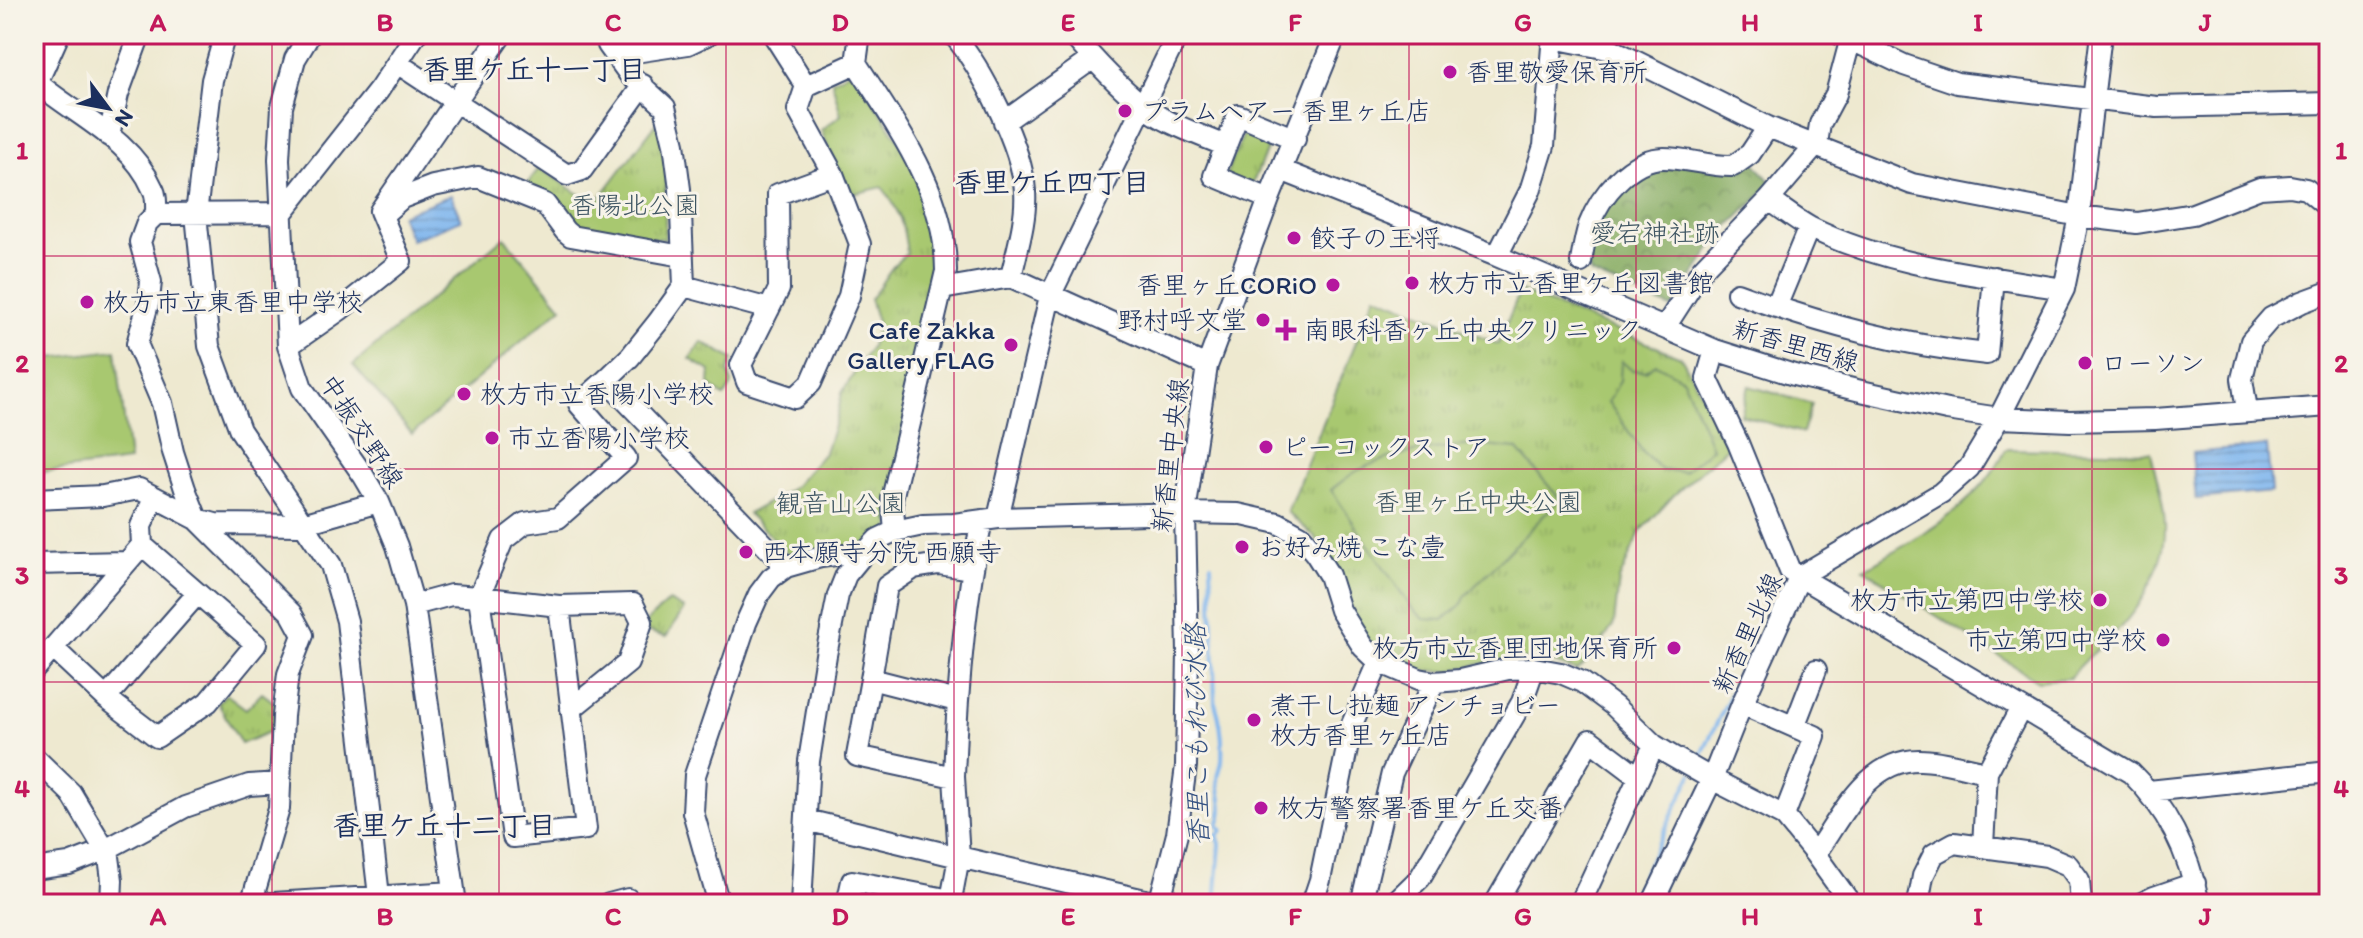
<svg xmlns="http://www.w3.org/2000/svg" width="2363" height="938" font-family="Itim,'Klee One',sans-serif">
<defs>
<pattern id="grass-tufts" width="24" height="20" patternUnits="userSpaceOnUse" patternTransform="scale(2)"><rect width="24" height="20" fill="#a8c870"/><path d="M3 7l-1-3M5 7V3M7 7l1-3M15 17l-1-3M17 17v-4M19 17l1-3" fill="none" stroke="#90ac63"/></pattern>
<pattern id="forest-crowns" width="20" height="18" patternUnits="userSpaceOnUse" patternTransform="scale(2)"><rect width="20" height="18" fill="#86ac62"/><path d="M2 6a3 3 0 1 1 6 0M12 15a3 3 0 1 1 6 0" fill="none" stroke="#6d8c54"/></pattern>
<pattern id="water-rules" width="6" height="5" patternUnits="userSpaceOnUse" patternTransform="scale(2)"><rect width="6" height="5" fill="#7fb6ee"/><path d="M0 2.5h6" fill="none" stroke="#6794c4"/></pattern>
</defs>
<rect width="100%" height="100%" fill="#f7f3e8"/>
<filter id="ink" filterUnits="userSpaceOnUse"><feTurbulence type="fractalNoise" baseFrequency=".0125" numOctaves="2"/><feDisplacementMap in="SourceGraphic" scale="16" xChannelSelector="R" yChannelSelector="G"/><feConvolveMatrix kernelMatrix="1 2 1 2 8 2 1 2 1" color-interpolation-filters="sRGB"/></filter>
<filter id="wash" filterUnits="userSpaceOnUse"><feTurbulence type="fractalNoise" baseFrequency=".006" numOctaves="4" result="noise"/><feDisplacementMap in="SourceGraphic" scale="32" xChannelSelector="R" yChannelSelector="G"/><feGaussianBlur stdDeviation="1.8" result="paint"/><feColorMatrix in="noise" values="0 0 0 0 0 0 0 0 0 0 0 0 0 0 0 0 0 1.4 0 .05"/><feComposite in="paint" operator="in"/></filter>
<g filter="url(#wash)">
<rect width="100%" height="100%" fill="#eee9d0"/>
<path fill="url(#grass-tufts)" stroke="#627c67" stroke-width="2" d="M853 69 909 156 941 245 890 528 858 552 795 560 748 514 794 487 825 452 837 417 842 393 870 348 876 333 877 322 870 299C883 285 889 265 907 254 904 226 900 210 882 187L849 195 821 130 841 115 832 81Z
M658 121 666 167 665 239 585 231C568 226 567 216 556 203 547 194 538 189 527 184L539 168 595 204Z
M1248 124 1273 135 1251 187 1225 177Z
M1520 291 1681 357 1730 445 1674 495 1640 532 1619 580 1614 624 1596 652 1577 671 1541 658 1500 660 1449 671H1413L1379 654 1356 626 1333 568 1316 538 1287 512 1375 295 1498 344Z
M702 342 733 359 728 371 732 384 724 397 709 384 710 371 690 359Z
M669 601 684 609 666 637 643 630 645 623Z
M262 693 275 703 274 730 241 744 218 703 226 694 246 709Z"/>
<path fill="url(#forest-crowns)" stroke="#506e60" stroke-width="2" d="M1753 161 1772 184 1720 235 1672 308 1591 274 1587 263 1594 228 1618 189 1651 165Z"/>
<path fill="#a8c870" stroke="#627c67" stroke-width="2" d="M504 237 562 307 412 434 353 365Z
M116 350 129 461 34 473V360Z
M1621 361 1632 370 1646 371 1656 364 1683 379 1712 448 1684 472 1662 470 1645 455 1608 402 1620 381Z
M1749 386 1812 404 1803 433 1741 415Z
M1475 445 1517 449 1560 499 1466 595 1462 604 1443 620 1424 619 1411 607 1331 490C1340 483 1348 476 1357 471 1393 452 1435 448 1475 445Z
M2006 449 2151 452C2155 475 2164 501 2165 525 2167 560 2142 605 2118 630 2102 647 2084 659 2070 678L2038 681 1864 569C1919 537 1977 508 2006 449Z"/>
<path fill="url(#water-rules)" stroke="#4d72a6" stroke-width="2" d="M451 195 461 220 411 240 401 215Z
M2267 446 2271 492 2196 499 2192 453Z"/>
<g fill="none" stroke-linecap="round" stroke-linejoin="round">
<path stroke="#7fb6ee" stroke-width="4" d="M1211 564 1215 703C1221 721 1223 742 1222 761 1221 768 1218 773 1218 780 1219 797 1226 808 1218 825L1222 831 1217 835 1220 844 1215 904
M1698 763 1733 689
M1629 904 1692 774"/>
</g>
</g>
<g filter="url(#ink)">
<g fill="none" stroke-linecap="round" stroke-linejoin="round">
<g stroke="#3b4b6f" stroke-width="24">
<path id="minor" d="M225 34 212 80 196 214 209 346 240 430 331 565 347 621 379 896
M310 34 295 59 282 107 279 159 288 346 302 388 363 475 379 502 397 546 414 605 456 904
M773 34 806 86
M860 34 856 63C897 127 946 192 946 271L892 499 895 531
M953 34C982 68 1022 147 1025 191 1027 219 1017 250 1011 277
M1072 34C1093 59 1116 84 1142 105 1166 124 1198 134 1226 146
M1839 34 1904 65 1957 83 2157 107 2329 103
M1553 38 1613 50 1768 127 1912 184 2079 216 2137 223 2193 214 2260 188 2290 186 2306 189 2329 208
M615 55 688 44 709 34
M397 63 567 175 582 170 643 85
M34 80C74 115 131 138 153 189 157 196 156 206 156 214
M37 83 59 34
M1004 122 1092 59
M109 136 118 94 140 34
M1281 170 1497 256 1715 350 1794 375 1861 391 1947 410 1999 418 2070 421 2155 419 2329 406
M833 174 778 194 779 289 741 365 747 382 795 398 811 383 849 296 860 244 833 174 798 110 806 86 856 63
M1269 199 1214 176 1238 115 1295 139
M1769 200C1783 209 1796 220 1811 228 1888 266 1979 275 2064 289
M386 212 402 198 433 186 478 177 545 204 565 231 571 236 682 256
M282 213 379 90 416 34
M1497 256 1530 191 1544 146 1553 34
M1581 262C1583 250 1585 237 1589 225 1600 196 1630 158 1664 158 1687 158 1710 167 1733 166L1750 154 1768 127
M684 286 769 309
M942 289 1011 277 1207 366
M1737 293C1820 324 1899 345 1987 354L1994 277
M1776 307 1809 227
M1665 327 1703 268 1769 200 1817 144 1820 124 1836 94 1852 34
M288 346 341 309 401 261 380 211 502 34
M1715 350 1707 378 1738 443 1790 571 2131 773C2168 809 2189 853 2199 904
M606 380 630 357 658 322 684 286 680 189 674 144 665 107 629 74 608 45 609 34
M2247 410 2242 379 2251 341 2271 318 2302 302 2329 292
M34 499 103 496 139 489 197 519 215 524 299 525 379 502
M998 518 1050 296 1178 34
M34 564 125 562
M414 605 451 595 479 597 513 837 586 829 559 606 633 604 642 622 628 663 571 709
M559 606 479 597 503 540 525 523 558 518 626 458 579 404 606 380 786 567
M53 648 106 698 157 737 208 702 256 644 142 545
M34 670 142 545 141 526 155 497
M871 679 887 586 914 568 939 564 972 569
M106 698 197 594
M957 701 871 679 857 756 954 777 959 857 1162 904
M1742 704 1815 736 1784 816
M1794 727 1816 670
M34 757 71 793 105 850
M954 777C957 691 964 605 982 520
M2149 791 2329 772
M806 820 959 857 951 900 852 881 847 904
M1983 846 1987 772 2021 708
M108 849 112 880 111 904
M1815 854C1842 816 1867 759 1920 760 1942 760 1965 768 1987 772
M34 869 69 864 105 850 185 807 249 785 279 783
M251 904 279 809 283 716 288 674 303 635 291 613 197 519 185 489 173 452 162 403 137 344 149 300 151 282 140 242 147 223 156 214 282 213
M257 904 454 892
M609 904 628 899 629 904
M719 904 693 812 695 775 746 623 759 594 771 578 786 567 821 557 842 554 860 558
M801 904 809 761 826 655 838 595 846 575 860 558 878 539 895 531 923 525 954 524 998 518 1185 513 1238 514 1278 523 1300 535 1315 553 1329 575 1340 610 1363 647 1379 662 1419 679 1434 682 1460 680 1508 669 1534 668 1561 673 1582 682 1614 706 1654 745 1670 755 1712 779 1784 816 1815 854 1851 904
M1159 904 1177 834 1186 766 1188 653 1185 513 1207 366 1269 199 1336 34
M1312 904 1320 880 1352 724 1379 662
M1361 904 1392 773 1434 682
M1393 904 1420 878 1522 702 1534 668
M1495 904 1590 740 1639 777
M1580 904 1654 745
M1652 904 1712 779 1742 704 1800 576 1941 493 1969 468 1999 418 2064 289 2079 216 2101 34
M1918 904 1923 876 1934 854 1954 843 2047 856 2068 865 2079 880 2081 904
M2140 904 2154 897 2195 883"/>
</g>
<use href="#minor" stroke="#fff" stroke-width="20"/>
</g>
</g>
<path fill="none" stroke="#c2185b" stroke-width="2" stroke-opacity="0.55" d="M272 34V904M499 34V904M726 34V904M954 34V904M1182 34V904M1409 34V904M1636 34V904M1864 34V904M2092 34V904M34 256H2329M34 469H2329M34 682H2329"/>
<g fill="#b5179e" stroke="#f7f3e8" stroke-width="3">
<circle cx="1450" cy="72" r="8"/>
<circle cx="1125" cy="111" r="8"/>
<circle cx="1294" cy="238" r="8"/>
<circle cx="1412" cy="283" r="8"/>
<circle cx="1333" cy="285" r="8"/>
<circle cx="87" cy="302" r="8"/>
<circle cx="1263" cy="320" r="8"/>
<path d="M1282 318h8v8h8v8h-8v8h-8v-8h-8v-8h8z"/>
<circle cx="1011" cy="345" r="8"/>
<circle cx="2085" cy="363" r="8"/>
<circle cx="464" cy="394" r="8"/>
<circle cx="492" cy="438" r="8"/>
<circle cx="1266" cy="447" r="8"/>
<circle cx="1242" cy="547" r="8"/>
<circle cx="746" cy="552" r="8"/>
<circle cx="2100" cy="600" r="8"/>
<circle cx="2163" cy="640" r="8"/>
<circle cx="1674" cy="648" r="8"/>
<circle cx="1254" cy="720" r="8"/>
<circle cx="1261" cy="808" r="8"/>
</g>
<g text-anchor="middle" stroke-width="6" stroke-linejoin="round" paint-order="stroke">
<g font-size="26" fill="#1b2f5e" stroke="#f7f3e8" text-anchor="start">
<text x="1466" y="81">香里敬愛保育所</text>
<text x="1141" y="120">プラムヘアー 香里ヶ丘店</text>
<text x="1310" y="247">餃子の王将</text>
<text x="1428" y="292">枚方市立香里ケ丘図書館</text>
<text x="1317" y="294" text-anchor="end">香里ヶ丘CORiO</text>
<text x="103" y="311">枚方市立東香里中学校</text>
<text x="1247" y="329" text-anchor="end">野村呼文堂</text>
<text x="995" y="339" text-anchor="end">Cafe Zakka<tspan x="995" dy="30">Gallery FLAG</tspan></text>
<text x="1304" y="339">南眼科香ヶ丘中央クリニック</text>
<text x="2101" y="372">ローソン</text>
<text x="480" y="403">枚方市立香陽小学校</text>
<text x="508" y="447">市立香陽小学校</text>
<text x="1282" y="456">ピーコックストア</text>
<text x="1258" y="556">お好み焼 こな壹</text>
<text x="762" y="561">西本願寺分院 西願寺</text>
<text x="2084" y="609" text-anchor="end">枚方市立第四中学校</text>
<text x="2147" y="649" text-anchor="end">市立第四中学校</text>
<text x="1658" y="657" text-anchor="end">枚方市立香里団地保育所</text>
<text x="1270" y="714">煮干し拉麺 アンチョビー<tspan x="1270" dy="30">枚方香里ヶ丘店</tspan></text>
<text x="1277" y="817">枚方警察署香里ケ丘交番</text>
</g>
<g font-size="26" fill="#3e5562" stroke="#f7f3e8">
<text x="635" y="214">香陽北公園</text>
<text x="1655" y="242">愛宕神社跡</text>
<text x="1478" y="511">香里ヶ丘中央公園</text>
<text x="841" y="512">観音山公園</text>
</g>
<g font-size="26" fill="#1b2f5e" stroke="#f7f3e8">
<text transform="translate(1796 345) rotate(16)" y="9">新香里西線</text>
<text transform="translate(362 431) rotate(57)" y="9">中振交野線</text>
<text transform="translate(1170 455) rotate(-83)" y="9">新香里中央線</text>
<text transform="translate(1747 633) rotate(-65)" y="9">新香里北線</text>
</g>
<g font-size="28" font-weight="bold" fill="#1b2f5e" stroke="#f7f3e8">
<text x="534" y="79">香里ケ丘十一丁目</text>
<text x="1052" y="192">香里ケ丘四丁目</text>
<text x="444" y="835">香里ケ丘十二丁目</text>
</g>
<g font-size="28" font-style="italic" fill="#345182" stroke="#f7f3e8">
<text transform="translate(1196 735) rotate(-91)" y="10">香里こもれび水路</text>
</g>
</g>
<rect width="2363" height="938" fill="none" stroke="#f7f3e8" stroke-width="88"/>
<g transform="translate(108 108) rotate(122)" stroke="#f7f3e8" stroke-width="6" paint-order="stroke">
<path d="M0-6L14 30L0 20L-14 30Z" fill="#1b2f5e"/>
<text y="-12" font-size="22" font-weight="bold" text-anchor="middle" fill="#1b2f5e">N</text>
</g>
<rect x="44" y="44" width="2275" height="850" fill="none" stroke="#c2185b" stroke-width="3"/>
<g font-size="26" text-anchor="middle" font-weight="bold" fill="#c2185b">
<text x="158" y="31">A</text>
<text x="385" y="31">B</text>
<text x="613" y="31">C</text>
<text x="840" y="31">D</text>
<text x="1068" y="31">E</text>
<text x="1295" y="31">F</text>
<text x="1523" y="31">G</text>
<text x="1750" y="31">H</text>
<text x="1978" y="31">I</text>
<text x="2205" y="31">J</text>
<text x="22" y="159">1</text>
<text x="2341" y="159">1</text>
<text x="22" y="372">2</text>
<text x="2341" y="372">2</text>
<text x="22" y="584">3</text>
<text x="2341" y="584">3</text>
<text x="22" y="797">4</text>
<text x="2341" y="797">4</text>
<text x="158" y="925">A</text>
<text x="385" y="925">B</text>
<text x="613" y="925">C</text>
<text x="840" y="925">D</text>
<text x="1068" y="925">E</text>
<text x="1295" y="925">F</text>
<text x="1523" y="925">G</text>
<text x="1750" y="925">H</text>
<text x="1978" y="925">I</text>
<text x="2205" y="925">J</text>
</g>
</svg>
